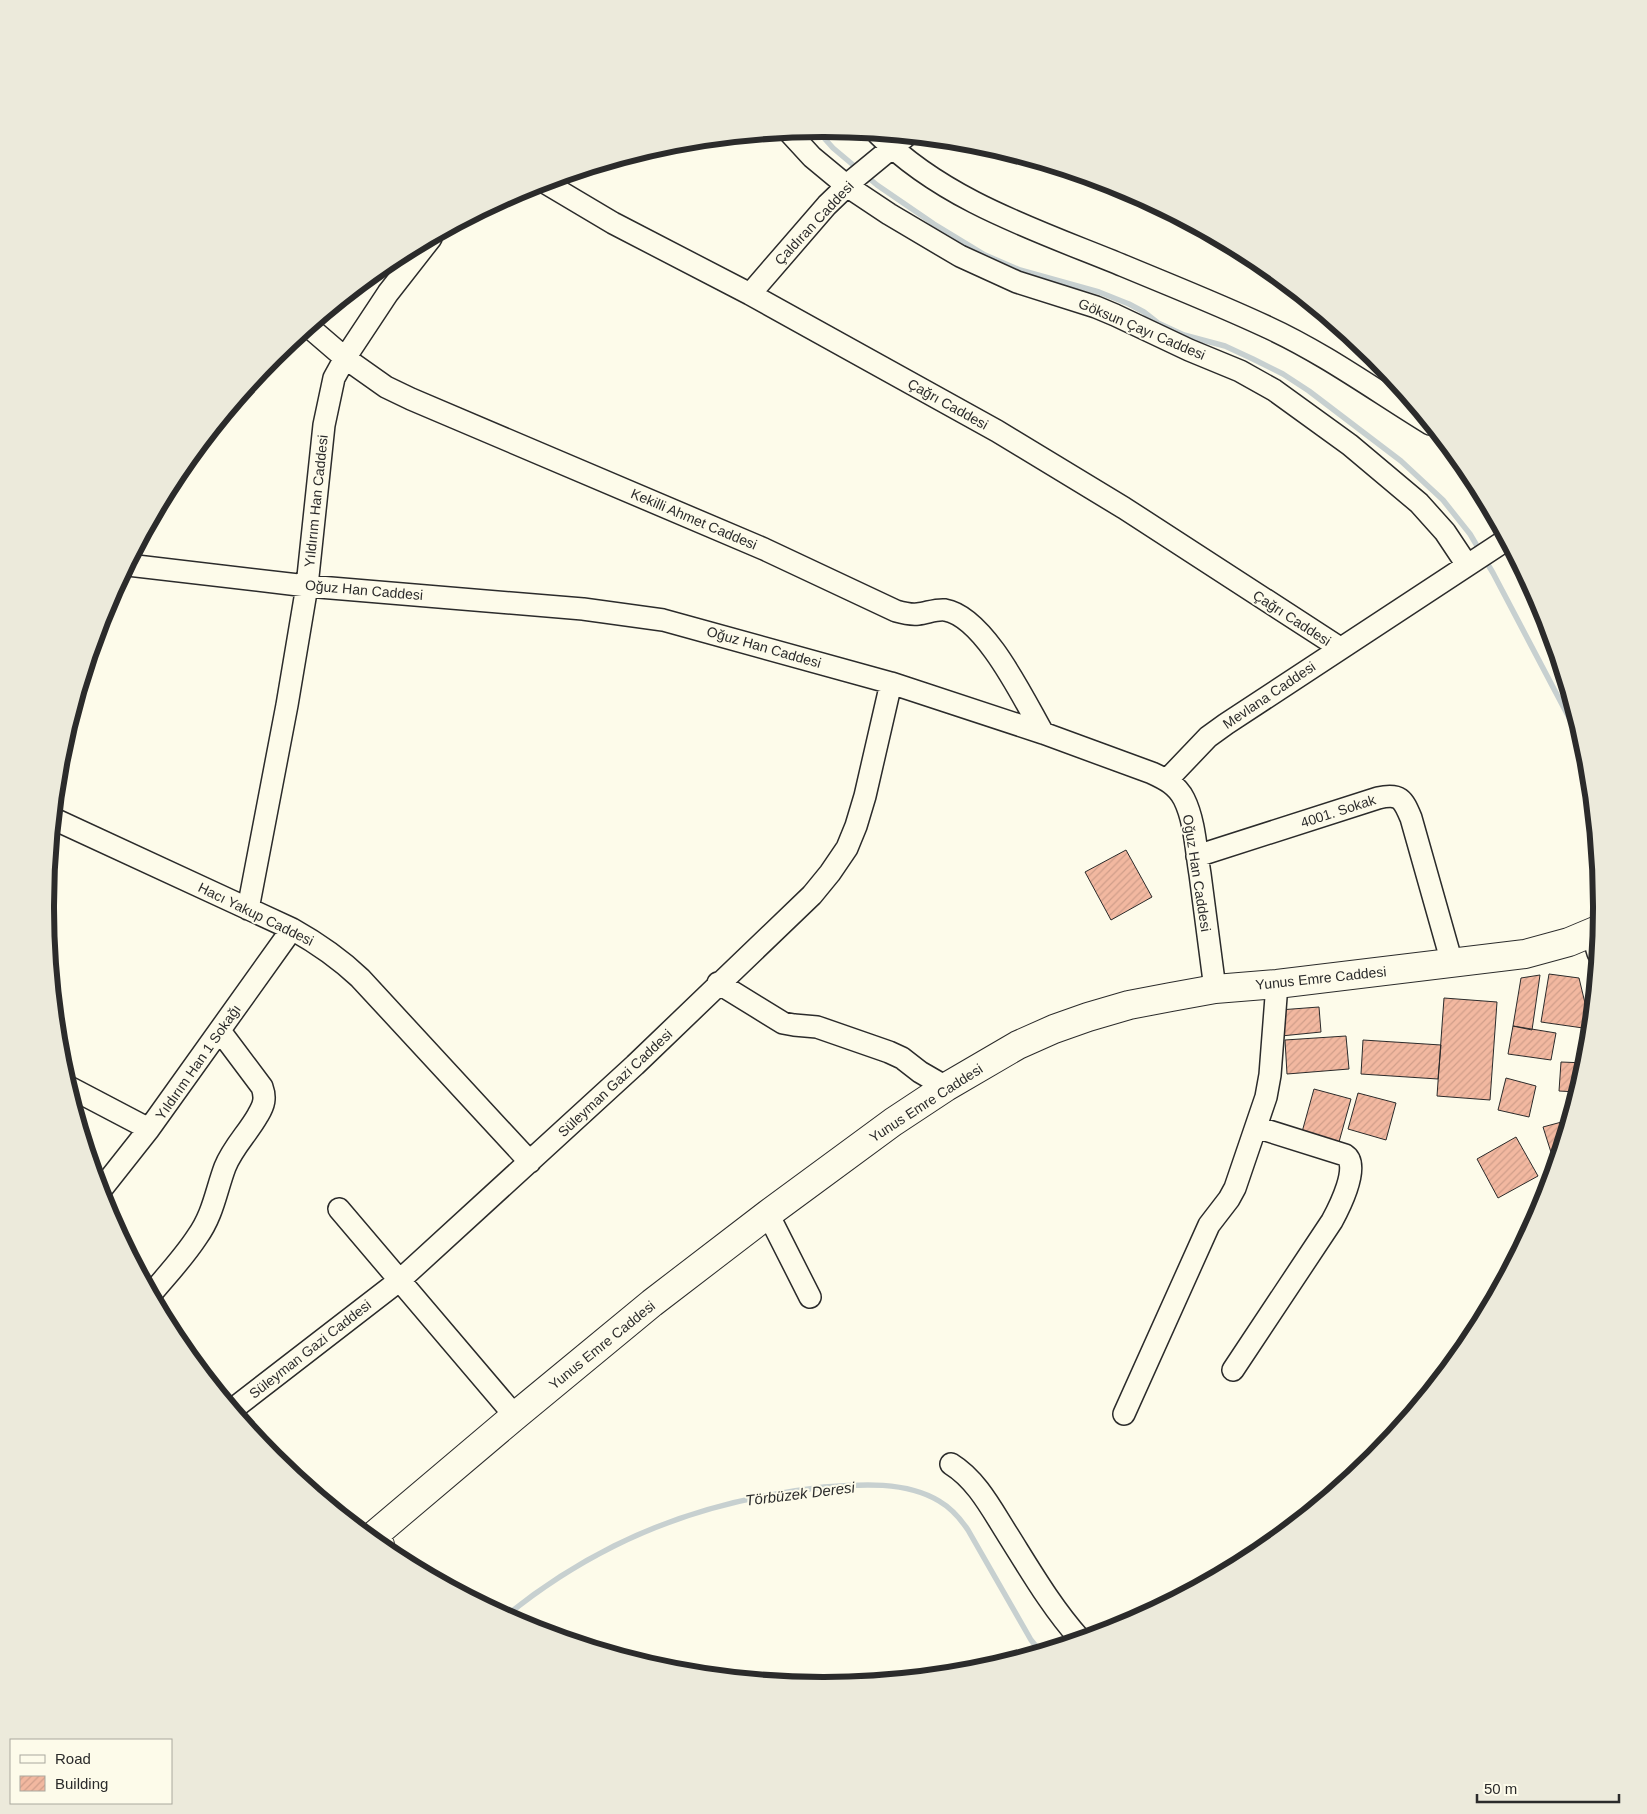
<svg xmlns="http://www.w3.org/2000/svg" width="1647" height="1814" font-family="Helvetica,sans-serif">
<defs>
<pattern id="building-hatch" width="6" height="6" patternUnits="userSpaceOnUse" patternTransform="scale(1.25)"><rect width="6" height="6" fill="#f2b8a0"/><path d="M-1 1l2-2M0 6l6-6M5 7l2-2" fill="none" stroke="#d09e8a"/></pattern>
</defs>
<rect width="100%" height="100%" fill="#fdfbea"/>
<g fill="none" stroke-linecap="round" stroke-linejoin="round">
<path stroke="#c7d0d0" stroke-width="5.5" d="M816 129 833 148 877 185 934 224 985 255 1020 270 1099 292 1129 304 1144 312 1158 323 1184 335 1225 346 1253 359 1283 374 1309 391 1401 461 1443 500 1470 534 1493 573 1585 748
M506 1616C539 1589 576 1565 614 1546 680 1513 751 1495 824 1487 861 1484 906 1481 939 1501 951 1508 960 1518 968 1530L1031 1640 1040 1651"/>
</g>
<path fill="url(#building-hatch)" stroke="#2b2b2b" d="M1126 850 1152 897 1111 920 1085 872Z
M1549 974 1579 978 1590 1024V1029L1541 1022Z
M1540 975 1532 1030 1513 1026 1521 978Z
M1444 998 1497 1002 1490 1100 1437 1096Z
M1319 1007 1321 1032 1281 1036 1279 1010Z
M1513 1026 1556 1033 1551 1060 1508 1054Z
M1346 1036 1349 1069 1287 1074 1285 1040Z
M1363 1040 1441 1045 1438 1079 1361 1074Z
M1561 1062 1586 1063 1577 1092 1559 1091Z
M1506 1078 1536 1086 1529 1117 1498 1110Z
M1314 1089 1351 1099 1339 1142 1302 1132Z
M1358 1093 1396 1103 1386 1140 1348 1129Z
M1569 1120 1555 1165 1543 1127Z
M1516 1137 1538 1176 1498 1198 1477 1159Z"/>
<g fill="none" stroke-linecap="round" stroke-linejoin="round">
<g stroke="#2b2b2b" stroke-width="24">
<path id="minor" d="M789 132 812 157 847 186 889 214 960 256 1017 282 1096 307 1115 315 1189 350 1240 371 1274 390 1350 445 1419 503 1445 532 1467 565
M878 134C944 201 1039 231 1124 266 1172 286 1220 305 1267 327 1324 353 1376 391 1430 424
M544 182 613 223 750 294 997 431 1124 508 1340 648
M750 294 827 205 854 179 905 137
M309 327 345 358 386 387 411 399 764 549 896 611C903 613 910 615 918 614 927 613 936 609 945 610 985 617 1024 700 1043 733
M128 565 307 586 583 609 663 620 891 683 1043 733 1152 773C1165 779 1177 785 1184 799 1195 821 1196 851 1200 874 1205 913 1210 951 1215 989
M1167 780 1208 737 1226 724 1506 540
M54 819 292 929C317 943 339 958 360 978L530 1162
M1197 856 1378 798C1400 793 1403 799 1411 818L1452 963
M248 909 287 705 307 586 324 425 334 378 345 358 388 293 431 238
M1592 933 1598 953
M718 983 783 1023 794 1025 817 1027 889 1052 902 1058 920 1072 946 1087
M69 1087 149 1129
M100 1191 149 1129 292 929
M339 1209 515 1416
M768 1214 810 1297
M152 1293C167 1275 184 1257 197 1237 213 1215 216 1191 225 1167 233 1147 248 1133 258 1115 264 1105 266 1098 262 1087L220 1031
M1233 1370 1332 1221C1339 1208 1361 1165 1345 1155L1256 1127
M233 1409 400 1280 635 1065 812 895 830 873 847 848 856 826 865 796 891 683
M1124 1414 1209 1225 1229 1199 1235 1188 1266 1097 1270 1075 1277 984
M951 1464C977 1480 992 1510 1008 1535 1030 1570 1052 1608 1080 1639"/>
</g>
<g stroke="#2b2b2b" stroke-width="30">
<path id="major" d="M380 1545 372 1537 515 1416 652 1303 768 1214 893 1122 946 1087 1018 1045 1054 1029 1088 1017 1129 1005 1171 997 1215 989 1277 984 1525 954 1569 942 1600 929"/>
</g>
<use href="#minor" stroke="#fdfbea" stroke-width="21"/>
<use href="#major" stroke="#fdfbea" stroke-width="28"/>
</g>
<g text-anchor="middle" stroke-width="4" stroke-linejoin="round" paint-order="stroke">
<g font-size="14" fill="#2b2b2b" stroke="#fdfbea">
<text transform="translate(814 223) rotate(-47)" y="5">Çaldıran Caddesi</text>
<text transform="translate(1142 329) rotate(23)" y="5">Göksun Çayı Caddesi</text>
<text transform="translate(948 404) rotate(29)" y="5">Çağrı Caddesi</text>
<text transform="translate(316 501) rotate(-84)" y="5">Yıldırım Han Caddesi</text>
<text transform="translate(694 519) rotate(23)" y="5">Kekilli Ahmet Caddesi</text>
<text transform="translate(364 590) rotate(5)" y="5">Oğuz Han Caddesi</text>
<text transform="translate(1292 618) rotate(33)" y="5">Çağrı Caddesi</text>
<text transform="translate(764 647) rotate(16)" y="5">Oğuz Han Caddesi</text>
<text transform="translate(1269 695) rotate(-34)" y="5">Mevlana Caddesi</text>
<text transform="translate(1338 811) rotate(-18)" y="5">4001. Sokak</text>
<text transform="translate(1197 873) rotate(81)" y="5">Oğuz Han Caddesi</text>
<text transform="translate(256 914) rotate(26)" y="5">Hacı Yakup Caddesi</text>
<text transform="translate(1321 978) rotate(-6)" y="5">Yunus Emre Caddesi</text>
<text transform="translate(198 1062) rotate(-55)" y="5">Yıldırım Han 1 Sokağı</text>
<text transform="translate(615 1083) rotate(-43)" y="5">Süleyman Gazi Caddesi</text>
<text transform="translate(926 1103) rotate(-33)" y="5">Yunus Emre Caddesi</text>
<text transform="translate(602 1345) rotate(-39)" y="5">Yunus Emre Caddesi</text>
<text transform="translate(310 1349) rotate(-38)" y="5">Süleyman Gazi Caddesi</text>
</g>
<g font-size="15" font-style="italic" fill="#2b2b2b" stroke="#fdfbea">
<text transform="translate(800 1494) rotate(-7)" y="5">Törbüzek Deresi</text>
</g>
</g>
<path d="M0 0H1647V1814H0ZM823 137H824A769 769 0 0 1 1593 906V908A769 769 0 0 1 824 1677H823A769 769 0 0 1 54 908V906A769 769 0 0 1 823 137Z" fill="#eceadb" fill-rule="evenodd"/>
<path fill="none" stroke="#2b2b2b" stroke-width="6" d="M823 137H824A769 769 0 0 1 1593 906V908A769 769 0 0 1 824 1677H823A769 769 0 0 1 54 908V906A769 769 0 0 1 823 137Z"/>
<rect x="10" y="1739" width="162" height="65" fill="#fdfbea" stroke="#a9a89e"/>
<rect x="20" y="1755" width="25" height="8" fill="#fdfbea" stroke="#a9a89e"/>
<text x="55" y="1764" font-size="15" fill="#2b2b2b">Road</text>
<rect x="20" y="1776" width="25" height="15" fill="url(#building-hatch)" stroke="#a9a89e"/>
<text x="55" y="1789" font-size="15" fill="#2b2b2b">Building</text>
<path d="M1477 1794v8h142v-8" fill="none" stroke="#2b2b2b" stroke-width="2.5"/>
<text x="1484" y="1794" font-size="15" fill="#2b2b2b" stroke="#fdfbea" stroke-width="4" paint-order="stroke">50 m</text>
</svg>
